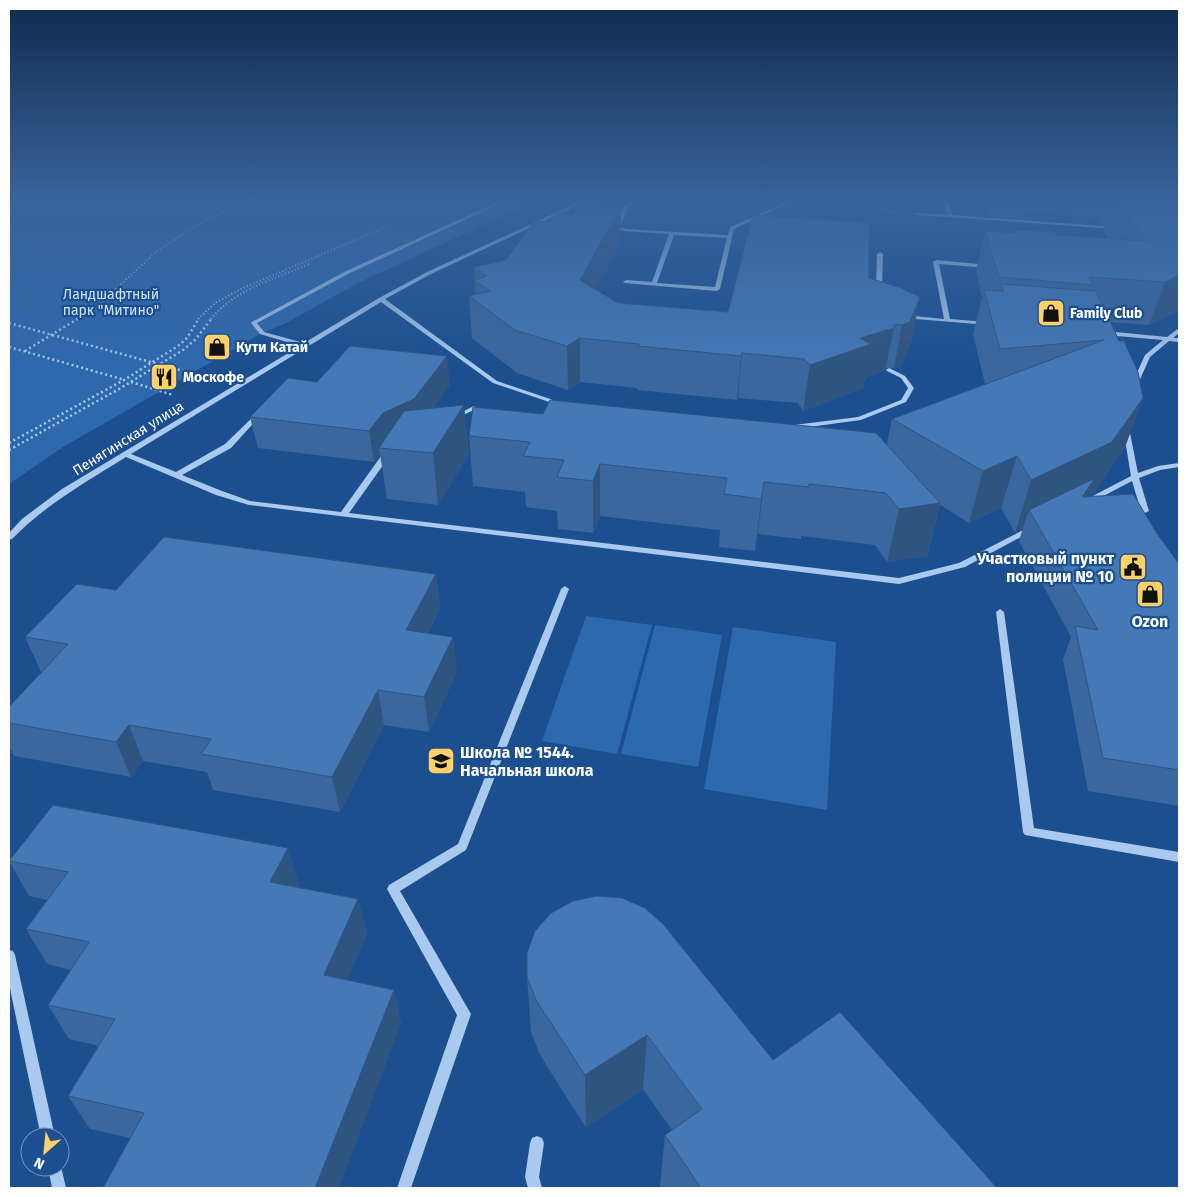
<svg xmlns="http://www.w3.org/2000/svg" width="1188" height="1197" font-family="'Fira Sans',sans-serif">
<rect width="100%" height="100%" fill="#1b4f8f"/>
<path fill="#2e69ad" d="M9 201H535L358 283 286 323 262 333 63 447 9 484Z
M586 616 652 625 617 754 542 741Z
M655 625 722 635 698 767 621 754Z
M733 627 836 642 827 810 704 789Z"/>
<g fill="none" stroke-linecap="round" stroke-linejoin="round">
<path stroke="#a9c9ee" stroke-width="2" stroke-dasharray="1 2.5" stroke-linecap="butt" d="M847 201 895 213
M9 207 30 201
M77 319 94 309 155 253 205 220 251 201
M198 319 215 303 241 289 388 226
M211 319C235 289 275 279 309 264"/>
<path stroke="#a9c9ee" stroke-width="2.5" stroke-dasharray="2 3" stroke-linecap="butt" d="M9 323 205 377
M9 347 125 380
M25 351 79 318
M131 382 173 395
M9 443 124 380 178 346 187 338 199 318
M9 450 119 389 183 350 195 340 212 318"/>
<path fill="#a9c9ee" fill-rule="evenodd" d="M500 201H506L348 274 257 323 264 332 304 343 379 298 427 272 581 201H587L431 274 385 299 497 381 562 403V405H558L493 383 381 302 131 454 176 472 225 444 256 414 258 413 261 415 260 416 231 448 182 475 222 491 250 501 341 512 384 452H387L391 454 349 513 899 578 959 563 1027 528H1033L1034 530 965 567 899 584 249 505 216 495 126 457C86 482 45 505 12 539H9V533L22 519 62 489 300 346 260 334 251 323 252 322 344 272Z
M634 201H640L629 207 619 227 625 229 728 235 730 227 788 201H794L734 229 720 289 717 291 624 283 623 282 626 280 652 282 669 234 625 231 609 227V225L615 226 625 205ZM674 235 727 238 715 287 657 283Z
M944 201H948L952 215 1116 227 1118 228 1116 229 917 215 915 214 917 213 947 215Z
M880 252 883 254 882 287 876 293 873 291 876 287 877 254Z
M936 260 990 265 991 266 988 268 939 264 950 319 987 322 990 324 989 325 903 318V316L905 315 944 319 933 262Z
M1179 328V333L1173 338H1179V342L1169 341 1150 357 1137 386 1134 388 1131 386 1145 355 1163 340 1105 335 1102 333 1105 331 1167 337Z
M889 368 905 376 914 388 906 402 861 420 794 429 791 427 794 425 858 417 901 400 908 388 901 378 887 371 886 370Z
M474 406 477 408 476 409 457 418H453L452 417Z
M1126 426 1129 428 1138 473 1158 466 1179 463V467L1160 470 1139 478 1149 511 1145 513 1141 511 1132 481 1092 502H1086L1085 500 1131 476 1123 428Z
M565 586 569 589 466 850 400 891 471 1014 411 1188H397L457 1015 387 889 389 885 458 844 561 589Z
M1000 609 1004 612 1034 828 1179 852V862L1025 835 1023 832 996 612Z
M9 950 13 951 15 955 55 1137H41L9 984Z
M537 1136 542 1138 544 1143 539 1177 542 1188H528L525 1177 530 1143 532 1138Z
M60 1162 66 1188H52L48 1167H60Z"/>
</g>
<path fill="#3a679d" d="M870 201H896V203Z
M985 201H1179V310L1149 325 1111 322 1143 398 1125 447 1094 493 1089 495 1088 496 1158 535 1179 564V806L1088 791 1063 659 1071 637 1019 541 1023 528 1015 533 1001 508 969 523 940 505 927 556 887 562 875 545 801 536V539L758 534 755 551 719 547 720 530 600 516 593 533 558 529 557 511 526 507 525 492 473 486 469 436 543 414 887 444 892 419 985 384 973 334 982 297 976 271 985 231 1015 233 1016 230 1057 235 1108 239 1103 230 1105 224H1100L1096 217 1025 212 1024 218 989 216 985 203Z
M621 206 620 243 596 289 618 303 728 312 869 278 901 288 912 339 901 366 894 368H886L885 371 865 378 863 388 803 411 798 403 738 398 737 400 637 390V388L580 382 568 390 517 373 472 338 469 296 475 294 474 267 506 260 550 222 572 215Z
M317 382 450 385 433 408 469 454 438 505 387 499 380 454 374 462 258 448 250 417Z
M436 574 440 608 428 633 457 672 429 732 384 725 340 812 213 790 207 772 143 761 131 777 14 756 9 746V707L41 672 25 637 116 590Z
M9 861 299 884 298 887 358 899 367 934 347 980 394 990 401 1024 130 1138 90 1129 68 1096 99 1046 69 1039 48 1005 71 970 47 964 26 929 47 900 29 896Z
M527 977 773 1060 997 1188H661L660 1187 665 1135 672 1130 643 1089 586 1128 540 1055 531 1032Z"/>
<path fill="#305480" d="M621 206 620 243 580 321V280Z
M1179 275V310L1149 325 1165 282Z
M920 297 912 339 901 366 894 368 902 325Z
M894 328 885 371 865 378 863 388 803 411 810 365 860 338Z
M580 338V382L568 390 567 346Z
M742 353 738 398 737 400 741 356Z
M447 356 450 385 418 430 379 448 380 454 374 462 369 431 383 413Z
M1143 398 1125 447 1094 493 1089 495 1084 508 1029 510 1023 528 1015 533 1031 480Z
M464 405 469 454 438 505 433 453Z
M1017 456 1001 508 969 523 983 471Z
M600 464V516L593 533V481Z
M764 482 758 534 755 551 761 499Z
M940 503 927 556 887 562 899 509Z
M436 574 440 608 411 665 406 630Z
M453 637 457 672 429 732 424 697Z
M378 690 384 725 340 812 332 777Z
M129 725 143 761 131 777 116 742Z
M288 848 299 884 282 917 270 882Z
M358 899 367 934 334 1010 324 975Z
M394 990 401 1024 339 1188H315Z
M647 1035 643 1089 586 1128 585 1075Z"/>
<path fill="#4478b7" stroke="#305480" d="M1121 201H1179V275L1165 282 1089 277 1093 285 999 277 985 231 1017 233 1016 230 1055 232 1057 235 1146 241Z
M580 203 621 206 580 280 618 303 728 312 753 215 869 223V278L901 288 920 297 910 322 902 325 894 324V328L860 338 871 344 810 365 804 359 742 353 741 356 638 346 639 344 580 338 567 346 515 330 469 296 490 291 474 280 487 276 474 267 506 260 534 221 550 222 556 214 572 215Z
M1001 284 1096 291 1119 341H1124L1138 372 1143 398 1112 442 1031 480 1017 456 983 471 892 419 1104 340 1000 349 984 290 1004 291Z
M350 346 447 356 414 399 383 413 369 431 250 417 288 378 317 382Z
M550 400 876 433 940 503 899 509 886 493 809 484V487L764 482 761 499 724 494 727 478 600 464 593 481 557 477 564 460 523 456 530 442 469 436 473 407 543 414Z
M464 405 433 453 379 448 404 411Z
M1095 478 1082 497 1133 494 1158 535 1179 564V770L1103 758 1075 626 1098 630 1029 510Z
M164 537 436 574 406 630 453 637 424 697 378 690 332 777 201 754 211 739 129 725 116 742 9 723V707L68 644 25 637 77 584 116 590Z
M53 805 288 848 270 882 358 899 324 975 394 990 315 1188H103L144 1113 68 1096 115 1019 48 1005 89 942 26 929 68 872 9 861Z
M597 896 622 898 645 908 663 924 773 1060 840 1012 997 1188H701L665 1135 702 1109 647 1035 585 1075 536 1000 527 977V953L535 931 551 913 573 901Z"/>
<linearGradient id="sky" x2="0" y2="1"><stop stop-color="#0f2b4f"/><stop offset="0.54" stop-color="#39639b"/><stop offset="1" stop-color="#39639b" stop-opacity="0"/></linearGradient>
<rect width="1188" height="369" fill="url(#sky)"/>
<defs>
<g id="shop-square" transform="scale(1.4375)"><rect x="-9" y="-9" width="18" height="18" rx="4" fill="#ffd166" stroke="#1b4f8f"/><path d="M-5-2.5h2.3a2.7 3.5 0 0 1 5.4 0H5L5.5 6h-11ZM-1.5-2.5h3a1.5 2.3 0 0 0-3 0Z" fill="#111"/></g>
<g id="restaurant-square" transform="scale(1.4375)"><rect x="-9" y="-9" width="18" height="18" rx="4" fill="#ffd166" stroke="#1b4f8f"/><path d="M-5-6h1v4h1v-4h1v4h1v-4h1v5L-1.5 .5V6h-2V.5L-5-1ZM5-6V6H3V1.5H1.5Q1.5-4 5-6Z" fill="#111"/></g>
<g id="civic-square" transform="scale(1.4375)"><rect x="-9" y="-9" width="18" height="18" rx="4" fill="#ffd166" stroke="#1b4f8f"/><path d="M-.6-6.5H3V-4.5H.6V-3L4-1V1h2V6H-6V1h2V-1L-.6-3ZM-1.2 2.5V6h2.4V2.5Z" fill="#111"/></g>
<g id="school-square" transform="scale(1.4375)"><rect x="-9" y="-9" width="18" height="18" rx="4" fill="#ffd166" stroke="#1b4f8f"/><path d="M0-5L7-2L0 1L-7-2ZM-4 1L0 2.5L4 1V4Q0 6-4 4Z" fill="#111"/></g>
</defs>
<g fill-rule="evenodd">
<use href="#shop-square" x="1051" y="313"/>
<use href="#shop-square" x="217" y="347"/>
<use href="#restaurant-square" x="164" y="377"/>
<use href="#civic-square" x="1133" y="567"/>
<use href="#shop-square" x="1150" y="594"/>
<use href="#school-square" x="441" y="761"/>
</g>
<g text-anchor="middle" stroke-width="4.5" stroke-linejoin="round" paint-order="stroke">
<g font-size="14" fill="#cfe3fa" stroke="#1b4f8f">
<text x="111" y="299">Ландшафтный<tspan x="111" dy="16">парк "Митино"</tspan></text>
</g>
<g font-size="14" font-weight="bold" fill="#fff" stroke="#1b4f8f" text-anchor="start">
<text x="1070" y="318">Family Club</text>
<text x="236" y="352">Кути Катай</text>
<text x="183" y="382">Москофе</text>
</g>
<g font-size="14" fill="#fff" stroke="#1b4f8f">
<text transform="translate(128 438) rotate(-32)" y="5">Пенягинская улица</text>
</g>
<g font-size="16" font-weight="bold" fill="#fff" stroke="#1b4f8f" text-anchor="end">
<text x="1114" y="564">Участковый пункт<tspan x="1114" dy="18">полиции № 10</tspan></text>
<text x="1150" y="627" text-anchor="middle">Ozon</text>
<text x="460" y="758" text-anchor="start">Школа № 1544.<tspan x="460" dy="18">Начальная школа</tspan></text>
</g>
</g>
<rect width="1188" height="1197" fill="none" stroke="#ffffff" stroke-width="20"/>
<g transform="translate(45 1152) rotate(207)"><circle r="24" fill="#1b4f8f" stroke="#7695bc"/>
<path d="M0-4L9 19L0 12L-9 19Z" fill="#ffd166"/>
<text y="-8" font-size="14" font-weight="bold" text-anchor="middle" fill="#ffffff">N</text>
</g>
</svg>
